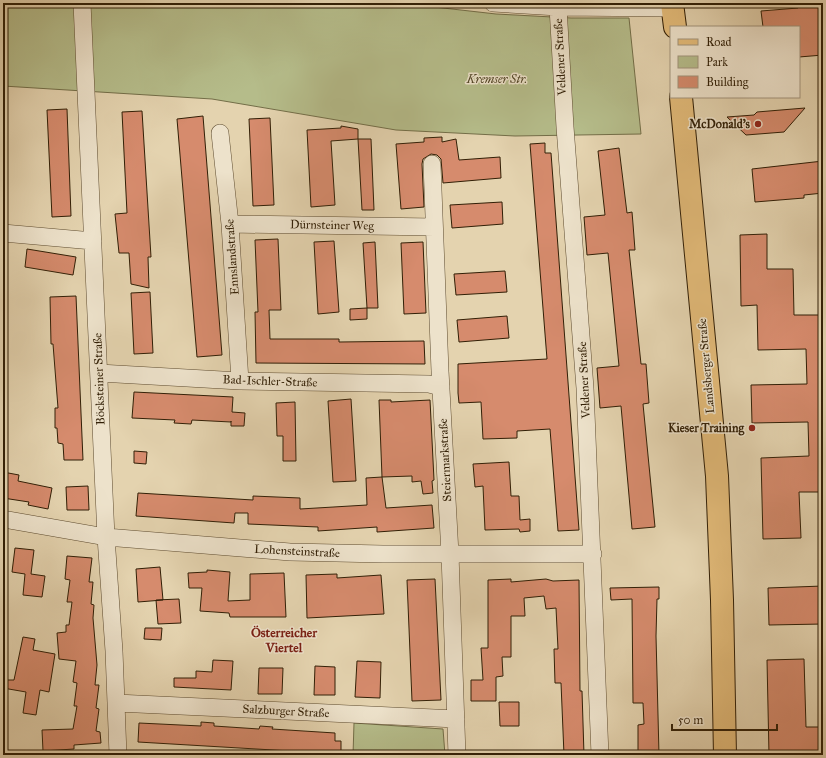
<svg xmlns="http://www.w3.org/2000/svg" width="826" height="758" font-family="'IM FELL Great Primer',serif">
<rect width="100%" height="100%" fill="#e4d3af"/>
<filter id="stains"><feTurbulence type="fractalNoise" baseFrequency=".005" numOctaves="4"/><feColorMatrix values="0 0 0 0 .2 0 0 0 0 .09 0 0 0 0 .02 0 0 0 .5 -.17"/></filter>
<radialGradient id="worn" r=".72"><stop offset=".6" stop-color="#630" stop-opacity="0"/><stop offset="1" stop-color="#630" stop-opacity=".3"/></radialGradient>
<path fill="#b5bc8a" stroke="#736e48" d="M3 3H399L496 14 571 18H629L641 134 515 136 396 130 212 99 3 86Z
M354 723 443 729 445 755H353Z"/>
<path fill="#d68b6d" stroke="#311f06" d="M797 3H823V55L799 57V27H763L761 11 798 8Z
M805 108 784 132 746 135 727 117 754 115 757 112Z
M67 109 71 216 52 217 47 110Z
M142 111 151 257H148L149 288 131 284 129 253H119L115 214 127 213 122 112Z
M203 116 222 355 197 357 177 119Z
M270 118 274 205 253 206 249 119Z
M341 126 358 129V139L331 141 335 205 311 207 307 130 341 128Z
M442 137V142L456 139 459 160 500 157 501 178 443 183 441 159 437 155 431 154 423 159 422 164 424 207 401 209 396 144 424 142V138Z
M358 139H371L374 210H362Z
M545 143V153H551L579 530 558 531 550 429 517 431V438L483 439 481 402 459 403 458 393V364L547 359 530 144Z
M619 148 627 213 632 212 633 224 635 250H629L641 364H646L649 403 643 404 655 527 632 529 621 406 600 408 597 368 619 366 608 253 587 255 584 217 605 215 598 151Z
M823 161V193L804 195V198L755 202 752 169Z
M502 202 503 224 452 228 450 205Z
M767 234V269H793L794 315H823V492H799L801 538 763 539 761 458 809 456 808 422 752 423 751 385 807 384 806 349 758 350 757 305 741 306 740 235Z
M278 239 281 310H269L270 339H339V342L424 341 425 364 256 363 255 312H258L255 240Z
M334 241 339 312 318 314 314 242Z
M375 242 378 308H367L363 243Z
M423 242 426 313 404 314 401 243Z
M27 249 76 257 73 275 25 267Z
M505 271 507 292 456 295 454 274Z
M150 292 153 353 134 354 131 293Z
M76 296 83 460H64L63 444 58 443 57 428H55V408H58L53 344H51L50 297Z
M367 308V319L350 320V309Z
M507 316 509 338 459 342 457 320Z
M134 392 233 397 232 412 245 413 244 426H231V421V422L192 420 191 424 174 423 175 420 132 418Z
M351 399 356 481 333 482 328 401Z
M379 400H391V402L430 400 434 480 432 481 433 493 423 494 421 481 412 482V476L382 477Z
M295 402 296 461H283V436H277L276 403Z
M134 451 147 452 146 464 134 463Z
M509 462 511 496H519L520 520 530 519V531L520 532 519 529 485 530 483 486 475 487 473 464Z
M3 472 19 475 18 481 52 488 48 509 28 505 29 502 3 498Z
M382 477 386 508 432 505 434 528 377 532V527L318 531V527L248 524V513H235L234 523 136 516 138 493 253 500V496L300 498V509L367 505 366 478Z
M88 486 89 510H67L66 487Z
M15 548 34 550 31 574 45 576 42 597 23 595 25 574 12 572Z
M67 556 92 558 89 582H93L91 604 94 605 93 618 97 665 95 685H99L96 708 99 709 96 731 100 732 101 743 74 745V749L43 751 42 730 73 729 77 706H74L77 683 73 682 76 661 59 659 57 633 66 632V625H69L72 602H67L70 580 65 579Z
M160 567 163 600 138 602 136 569Z
M207 570 230 572 228 601 250 600V574L284 573 286 617H230L229 613 200 611 202 588H189L188 573 207 572Z
M337 574V578L381 575 384 614 307 618 306 575Z
M435 579 441 700 412 701 407 580Z
M511 579V582L546 579 553 581 579 580 580 691H582L584 755H564L561 683H555L554 649H558L556 608 546 609 544 596 524 598 525 616H511V657H502L503 676 496 677V701H471V680H483L481 648H488V580Z
M823 586V624L769 625 768 588Z
M659 587V599H657L656 636 659 755H638V725L644 724 643 703H633L632 599 611 600 610 588Z
M179 599 181 623 158 624 156 600Z
M145 628H162L161 640 144 639Z
M23 637 35 639 33 650 55 654 49 692 40 690 36 715 23 713 26 692 3 688V680H14Z
M804 659 806 727H823V754L769 755 767 660Z
M213 660 233 661 231 690 174 687V678H196V671L212 672Z
M357 661 381 662 380 698 355 697Z
M315 666 335 667V695H314Z
M259 668H283L282 694H258Z
M499 702H519V726H500Z
M201 722 214 723V726L259 729 260 726 273 727 272 729 335 733V741H341V754L138 742 139 723 201 726Z"/>
<g fill="none" stroke-linecap="round" stroke-linejoin="round">
<g stroke="#5e4c30" stroke-width="18">
<path id="minor" d="M82 3 106 537 114 651 118 755
M493 3 558 7 673 8
M558 7 565 127 585 388 600 755
M220 133 230 224 240 381
M432 164 440 371 450 554 457 755
M230 224 434 227
M3 233 93 241
M99 373 240 381 429 384 441 387
M3 519 106 537 290 552 383 554H593
M116 703 456 719"/>
</g>
<g stroke="#311f06" stroke-width="24">
<path id="major" d="M672 3 675 27
M681 97 717 476 722 600 725 755"/>
</g>
<use href="#minor" stroke="#ede2cb" stroke-width="17"/>
<use href="#major" stroke="#e2ba78" stroke-width="22"/>
</g>
<g fill="#8f2418" stroke="#ede2cb" stroke-width="1.5">
<circle cx="758" cy="124" r="4"/>
<circle cx="752" cy="428" r="4"/>
</g>
<g text-anchor="middle" stroke-width="3" stroke-linejoin="round" paint-order="stroke">
<g font-size="12" fill="#311f06" stroke="#ede2cb">
<text transform="translate(560 57) rotate(-93)" y="4">Veldener Straße</text>
<text transform="translate(332 225) rotate(1)" y="4">Dürnsteiner Weg</text>
<text transform="translate(232 257) rotate(-94)" y="4">Ennslandstraße</text>
<text transform="translate(706 366) rotate(-95)" y="4">Landsberger Straße</text>
<text transform="translate(99 379) rotate(-92)" y="4">Böcksteiner Straße</text>
<text transform="translate(584 380) rotate(-93)" y="4">Veldener Straße</text>
<text transform="translate(270 381) rotate(2)" y="4">Bad-Ischler-Straße</text>
<text transform="translate(445 460) rotate(-93)" y="4">Steiermarkstraße</text>
<text transform="translate(297 551) rotate(3)" y="4">Lohensteinstraße</text>
<text transform="translate(286 711) rotate(3)" y="4">Salzburger Straße</text>
</g>
<g font-size="12" font-style="italic" fill="#524627" stroke="#ede2cb">
<text x="497" y="83">Kremser Str.</text>
</g>
<g font-size="12" font-weight="bold" fill="#311f06" stroke="#ede2cb" text-anchor="end">
<text x="750" y="128">McDonald's</text>
<text x="744" y="432">Kieser Training</text>
</g>
<g font-size="13" font-weight="bold" fill="#7a1f14" stroke="#ede2cb">
<text x="284" y="637">Österreicher<tspan x="284" dy="15">Viertel</tspan></text>
</g>
</g>
<rect width="826" height="758" fill="none" stroke="#e4d3af" stroke-width="16"/>
<rect x="4" y="4" width="818" height="750" fill="none" stroke="#311f06" stroke-width="2"/>
<rect x="8" y="8" width="810" height="742" fill="none" stroke="#311f06"/>
<rect x="670" y="26" width="130" height="72" fill="#ede2cb" stroke="#a2947c"/>
<rect x="678" y="39" width="20" height="6" fill="#e2ba78" stroke="#a2947c"/>
<text x="706" y="46" font-size="12" fill="#311f06">Road</text>
<rect x="678" y="56" width="20" height="12" fill="#b5bc8a" stroke="#a2947c"/>
<text x="706" y="66" font-size="12" fill="#311f06">Park</text>
<rect x="678" y="76" width="20" height="12" fill="#d68b6d" stroke="#a2947c"/>
<text x="706" y="86" font-size="12" fill="#311f06">Building</text>
<path d="M672 724v6h105v-6" fill="none" stroke="#311f06" stroke-width="2"/>
<text x="678" y="724" font-size="12" fill="#311f06" stroke="#ede2cb" stroke-width="3" paint-order="stroke">50 m</text>
<rect width="100%" height="100%" filter="url(#stains)"/>
<rect width="100%" height="100%" fill="url(#worn)"/>
</svg>
